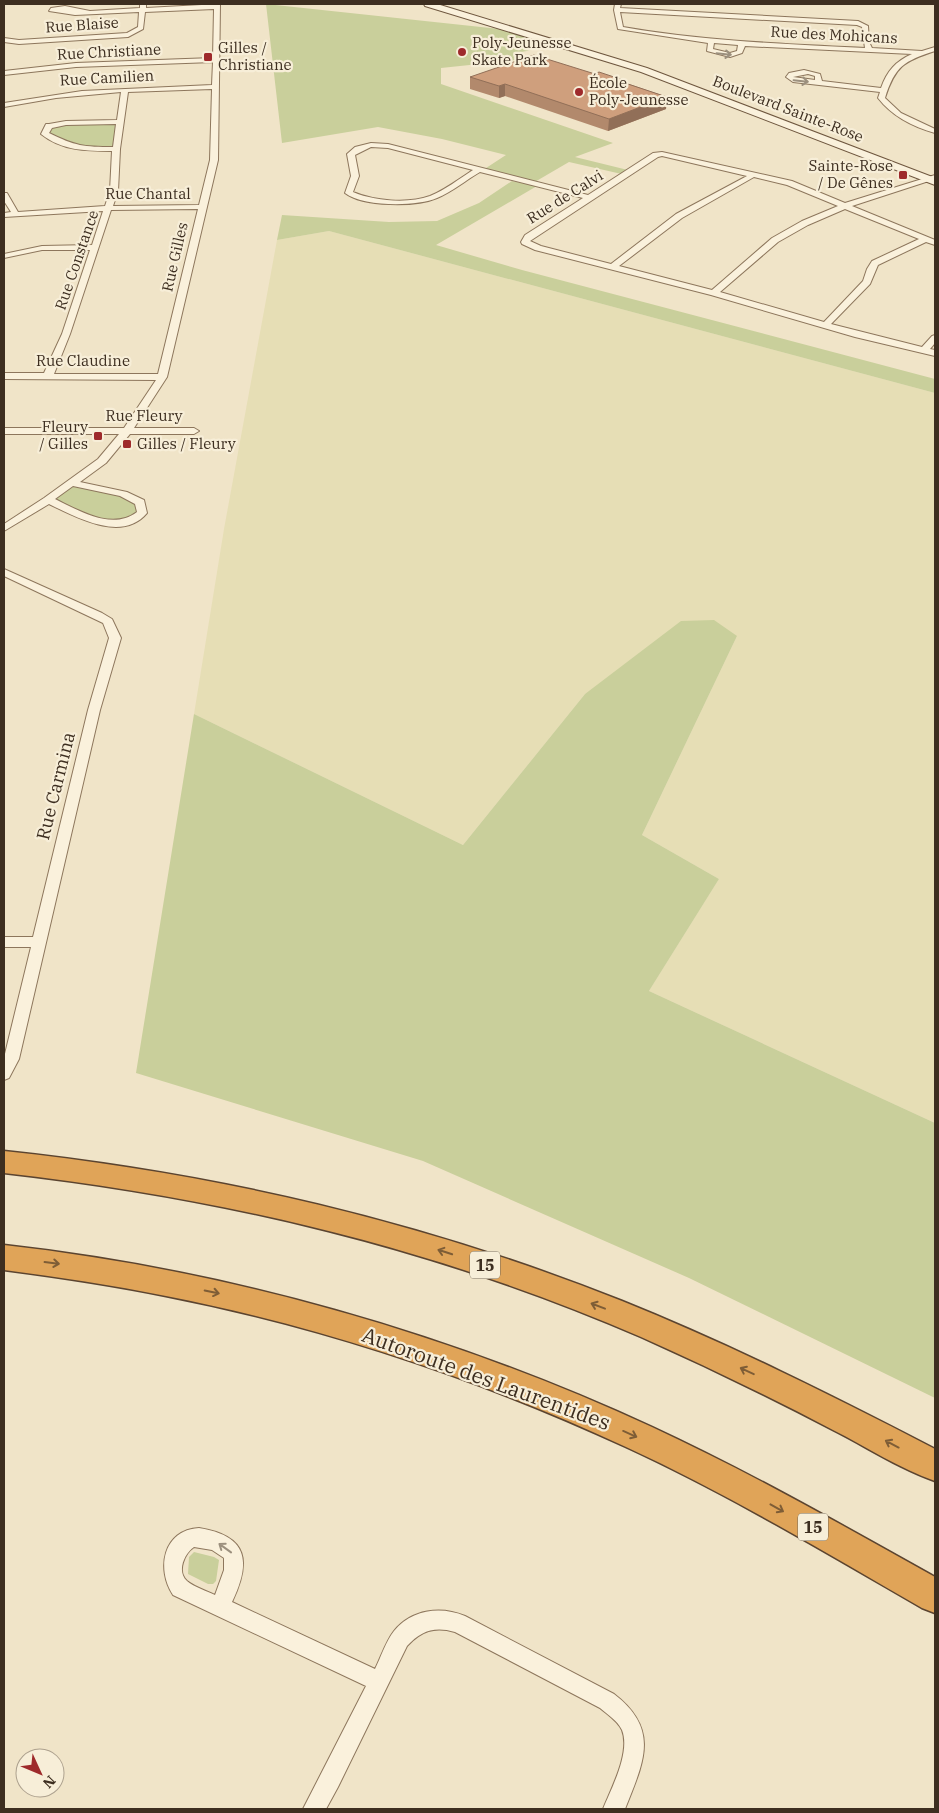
<svg xmlns="http://www.w3.org/2000/svg" width="939" height="1813" font-family="'IBM Plex Serif',serif">
<rect width="100%" height="100%" fill="#f0e4c8"/>
<path fill="#e6deb5" d="M329 231 935 393V1123L649 991 719 879 642 835 737 636 585 694 463 845 194 714 224 529 277 240Z"/>
<path fill="#c9cf9b" d="M266 4 509 30 550 42 527 51 514 53 516 60 441 68V84L613 143 575 157 632 171 626 175 569 162 533 183 483 170 506 155 442 139 378 127 282 143Z
M120 122 116 149H83L45 134 49 126 66 123Z
M512 181 537 186 436 245 522 270 935 379V393L329 231 277 240 282 215 389 222 437 221 479 203Z
M72 483 123 494 140 502 135 521 103 522 48 500Z
M714 620 737 636 642 835 719 879 649 991 935 1123V1398L689 1278 423 1161 136 1073 194 714 463 845 585 694 681 621Z
M194 1552 214 1557 219 1560 216 1581 213 1584H208L188 1574 189 1557Z"/>
<g fill="none" stroke-linecap="round" stroke-linejoin="round">
<g stroke="#8d765c" stroke-width="2">
<path id="street" d="M140 4H146V8L220 4 218 160 167 377 134 428H194L199 431 194 434H130L106 463 80 482 127 492 144 500 147 513C122 543 76 517 49 504L4 531V524L44 498 98 459 119 434H4V428H124L156 380 4 379V373H44L62 334 90 250H42L4 258V254L42 246 92 245 103 211 4 217V213L11 212 4 201V193H7L18 212 105 206 110 191 112 151C87 151 62 151 41 134L46 124H49L66 121 117 120 121 92 56 98 4 107V103L82 91 212 85 213 62 76 67 4 75V71L76 63 213 58 214 9 145 12 143 29 128 37 19 44 4 42V38L19 40 127 33 138 27 139 12 75 15 49 11 51 8 65 6 90 11 140 8ZM212 89 210 160 199 205 113 206 118 191 120 149 128 92ZM116 124 113 147C84 147 75 146 49 133L52 128 66 125ZM198 209 158 374H54L70 334 111 210ZM73 486 120 496 135 504 137 512C112 531 80 511 55 499Z
M615 4H621L620 8 858 21 868 26 869 42 872 48 922 51 935 47V51C904 61 895 66 885 98L901 113 935 129V133C913 127 892 116 878 98L880 92 793 82 786 77 789 73 804 70 820 74 822 81 881 88C887 71 896 61 912 54L745 46 742 53 730 57 707 51 708 43 618 29 614 10ZM620 12 857 25 862 27 865 48C784 44 703 41 623 27ZM714 43 738 45 737 51 730 53 713 49ZM808 74 815 76V80L793 77Z
M371 143 388 144 588 195 653 153 662 152 792 181 845 203 935 175V179L852 206 935 240V245L926 242 878 265 870 284 831 324 922 347 932 336 935 335V343L930 349 935 350V356L855 337 711 295 535 250 522 244 521 242 525 235 583 198 480 172C466 180 452 192 437 198 416 207 363 207 345 193L351 176 347 154 355 147ZM371 147 388 148 473 170C459 179 445 190 430 196 408 204 374 201 353 192L359 176 355 155ZM662 156 747 176 676 214 611 264 541 246 530 241 658 157ZM754 177 787 185 838 206 802 221 772 238 712 290 619 266 682 218ZM845 209 919 239 872 261 867 269 863 281 824 322 720 292 778 242 808 225Z
M4 569 102 613 112 619 121 638 100 710 19 1059 9 1078 4 1080V1058L31 947H4V937H33L88 710 109 638 103 623 4 576Z
M199 1528C249 1536 251 1562 232 1602L375 1669C381 1657 386 1641 394 1631 412 1609 441 1606 465 1616L614 1694C661 1730 643 1763 625 1809H603C611 1789 631 1752 622 1730 617 1720 608 1715 600 1708L455 1632C434 1626 421 1631 407 1646L338 1787 326 1809H303L366 1686 173 1595C156 1569 163 1530 199 1528ZM194 1547 212 1550 224 1558V1570L215 1595C207 1591 194 1587 187 1581 176 1571 185 1553 194 1547Z"/>
</g>
<g stroke="#6f573f" stroke-width="2">
<path id="secondary" d="M424 4H437L647 68 935 178V185L641 72 425 6Z"/>
</g>
<g stroke="#5b4430" stroke-width="3">
<path id="highway" d="M4 1151C219 1174 421 1221 622 1301 729 1344 833 1396 935 1449V1481C900 1469 867 1447 833 1430 770 1397 706 1366 641 1337 436 1248 225 1198 4 1173Z
M4 1245C227 1270 448 1333 652 1427 749 1472 842 1525 935 1577V1613L922 1608C825 1552 728 1494 626 1447 479 1379 324 1327 166 1296 112 1285 58 1277 4 1270Z"/>
</g>
<use href="#street" fill="#faf1dc" fill-rule="evenodd"/>
<use href="#secondary" fill="#faf1dc" fill-rule="evenodd"/>
<use href="#highway" fill="#e0a458" fill-rule="evenodd"/>
</g>
<path fill="#b2896c" d="M595 74 626 81V83L667 97 666 109 608 131 505 96 499 98 470 89V77Z"/>
<path fill="#916f58" d="M505 84V96L499 98V86Z
M667 97 666 109 608 131 609 119Z"/>
<path fill="#cf9f7d" stroke="#916f58" d="M534 55 595 74 599 72 626 81 622 82 667 97 609 119 505 84 499 86 470 77Z"/>
<defs><path id="oneway-shaft" d="M-6 0H5M1.5-3L5.5 0L1.5 3" fill="none" stroke-width="1.6" stroke-linecap="round" stroke-linejoin="round" transform="scale(1.25)"/></defs>
<g stroke="#9c907e">
<use href="#oneway-shaft" transform="translate(724 54) rotate(6)"/>
<use href="#oneway-shaft" transform="translate(801 81) rotate(6)"/>
<use href="#oneway-shaft" transform="translate(225 1548) rotate(-144)"/>
</g>
<g stroke="#7e5d36">
<use href="#oneway-shaft" transform="translate(445 1252) rotate(-162)"/>
<use href="#oneway-shaft" transform="translate(52 1263) rotate(7)"/>
<use href="#oneway-shaft" transform="translate(212 1292) rotate(12)"/>
<use href="#oneway-shaft" transform="translate(598 1306) rotate(-159)"/>
<use href="#oneway-shaft" transform="translate(747 1371) rotate(-155)"/>
<use href="#oneway-shaft" transform="translate(630 1434) rotate(24)"/>
<use href="#oneway-shaft" transform="translate(892 1444) rotate(-152)"/>
<use href="#oneway-shaft" transform="translate(777 1508) rotate(29)"/>
</g>
<g fill="#9e2a2b" stroke="#f7eed8" stroke-width="2">
<circle cx="462" cy="52" r="5"/>
<rect x="203" y="52" width="10" height="10" rx="2.5"/>
<circle cx="579" cy="92" r="5"/>
<rect x="898" y="170" width="10" height="10" rx="2.5"/>
<rect x="93" y="431" width="10" height="10" rx="2.5"/>
<rect x="122" y="439" width="10" height="10" rx="2.5"/>
</g>
<g text-anchor="middle" stroke-width="4.5" stroke-linejoin="round" paint-order="stroke">
<g font-size="15" fill="#3d2e20" stroke="#f7eed8">
<text transform="translate(82 25) rotate(-4)" y="5">Rue Blaise</text>
<text transform="translate(834 35) rotate(3)" y="5">Rue des Mohicans</text>
<text transform="translate(109 52) rotate(-3)" y="5">Rue Christiane</text>
<text transform="translate(107 78) rotate(-3)" y="5">Rue Camilien</text>
<text transform="translate(788 109) rotate(21)" y="5">Boulevard Sainte-Rose</text>
<text x="148" y="199">Rue Chantal</text>
<text transform="translate(565 197) rotate(-32)" y="5">Rue de Calvi</text>
<text transform="translate(175 257) rotate(-77)" y="5">Rue Gilles</text>
<text transform="translate(77 260) rotate(-71)" y="5">Rue Constance</text>
<text x="83" y="366">Rue Claudine</text>
<text x="144" y="421">Rue Fleury</text>
</g>
<g font-size="15" fill="#3d2e20" stroke="#f7eed8" text-anchor="start">
<text x="472" y="48">Poly-Jeunesse<tspan x="472" dy="17">Skate Park</tspan></text>
<text x="218" y="53">Gilles /<tspan x="218" dy="17">Christiane</tspan></text>
<text x="589" y="88">École<tspan x="589" dy="17">Poly-Jeunesse</tspan></text>
<text x="893" y="171" text-anchor="end">Sainte-Rose<tspan x="893" dy="17">/ De Gênes</tspan></text>
<text x="88" y="432" text-anchor="end">Fleury<tspan x="88" dy="17">/ Gilles</tspan></text>
<text x="137" y="449">Gilles / Fleury</text>
</g>
<g fill="#f7eed8" stroke="#756857" stroke-width="1">
<rect x="470" y="1251.5" width="30" height="27" rx="4"/>
<rect x="798" y="1513.5" width="30" height="27" rx="4"/>
</g>
<g font-size="16" font-weight="bold" fill="#3d2e20">
<text x="485" y="1271">15</text>
<text x="813" y="1533">15</text>
</g>
<g font-size="18" fill="#3d2e20" stroke="#f7eed8">
<text transform="translate(56 786) rotate(-76)" y="6">Rue Carmina</text>
</g>
<g font-size="21" fill="#3d2e20" stroke="#f7eed8">
<text transform="translate(486 1379) rotate(20)" y="7">Autoroute des Laurentides</text>
</g>
</g>
<rect width="939" height="1813" fill="none" stroke="#3d2e20" stroke-width="10"/>
<g transform="translate(40 1773) rotate(134)"><circle r="24" fill="#f7eed8" stroke="#ada18e"/>
<path d="M0-4L9 19L0 12L-9 19Z" fill="#9e2a2b"/>
<text y="-8" font-size="14" font-weight="bold" text-anchor="middle" fill="#3d2e20">N</text>
</g>
</svg>
